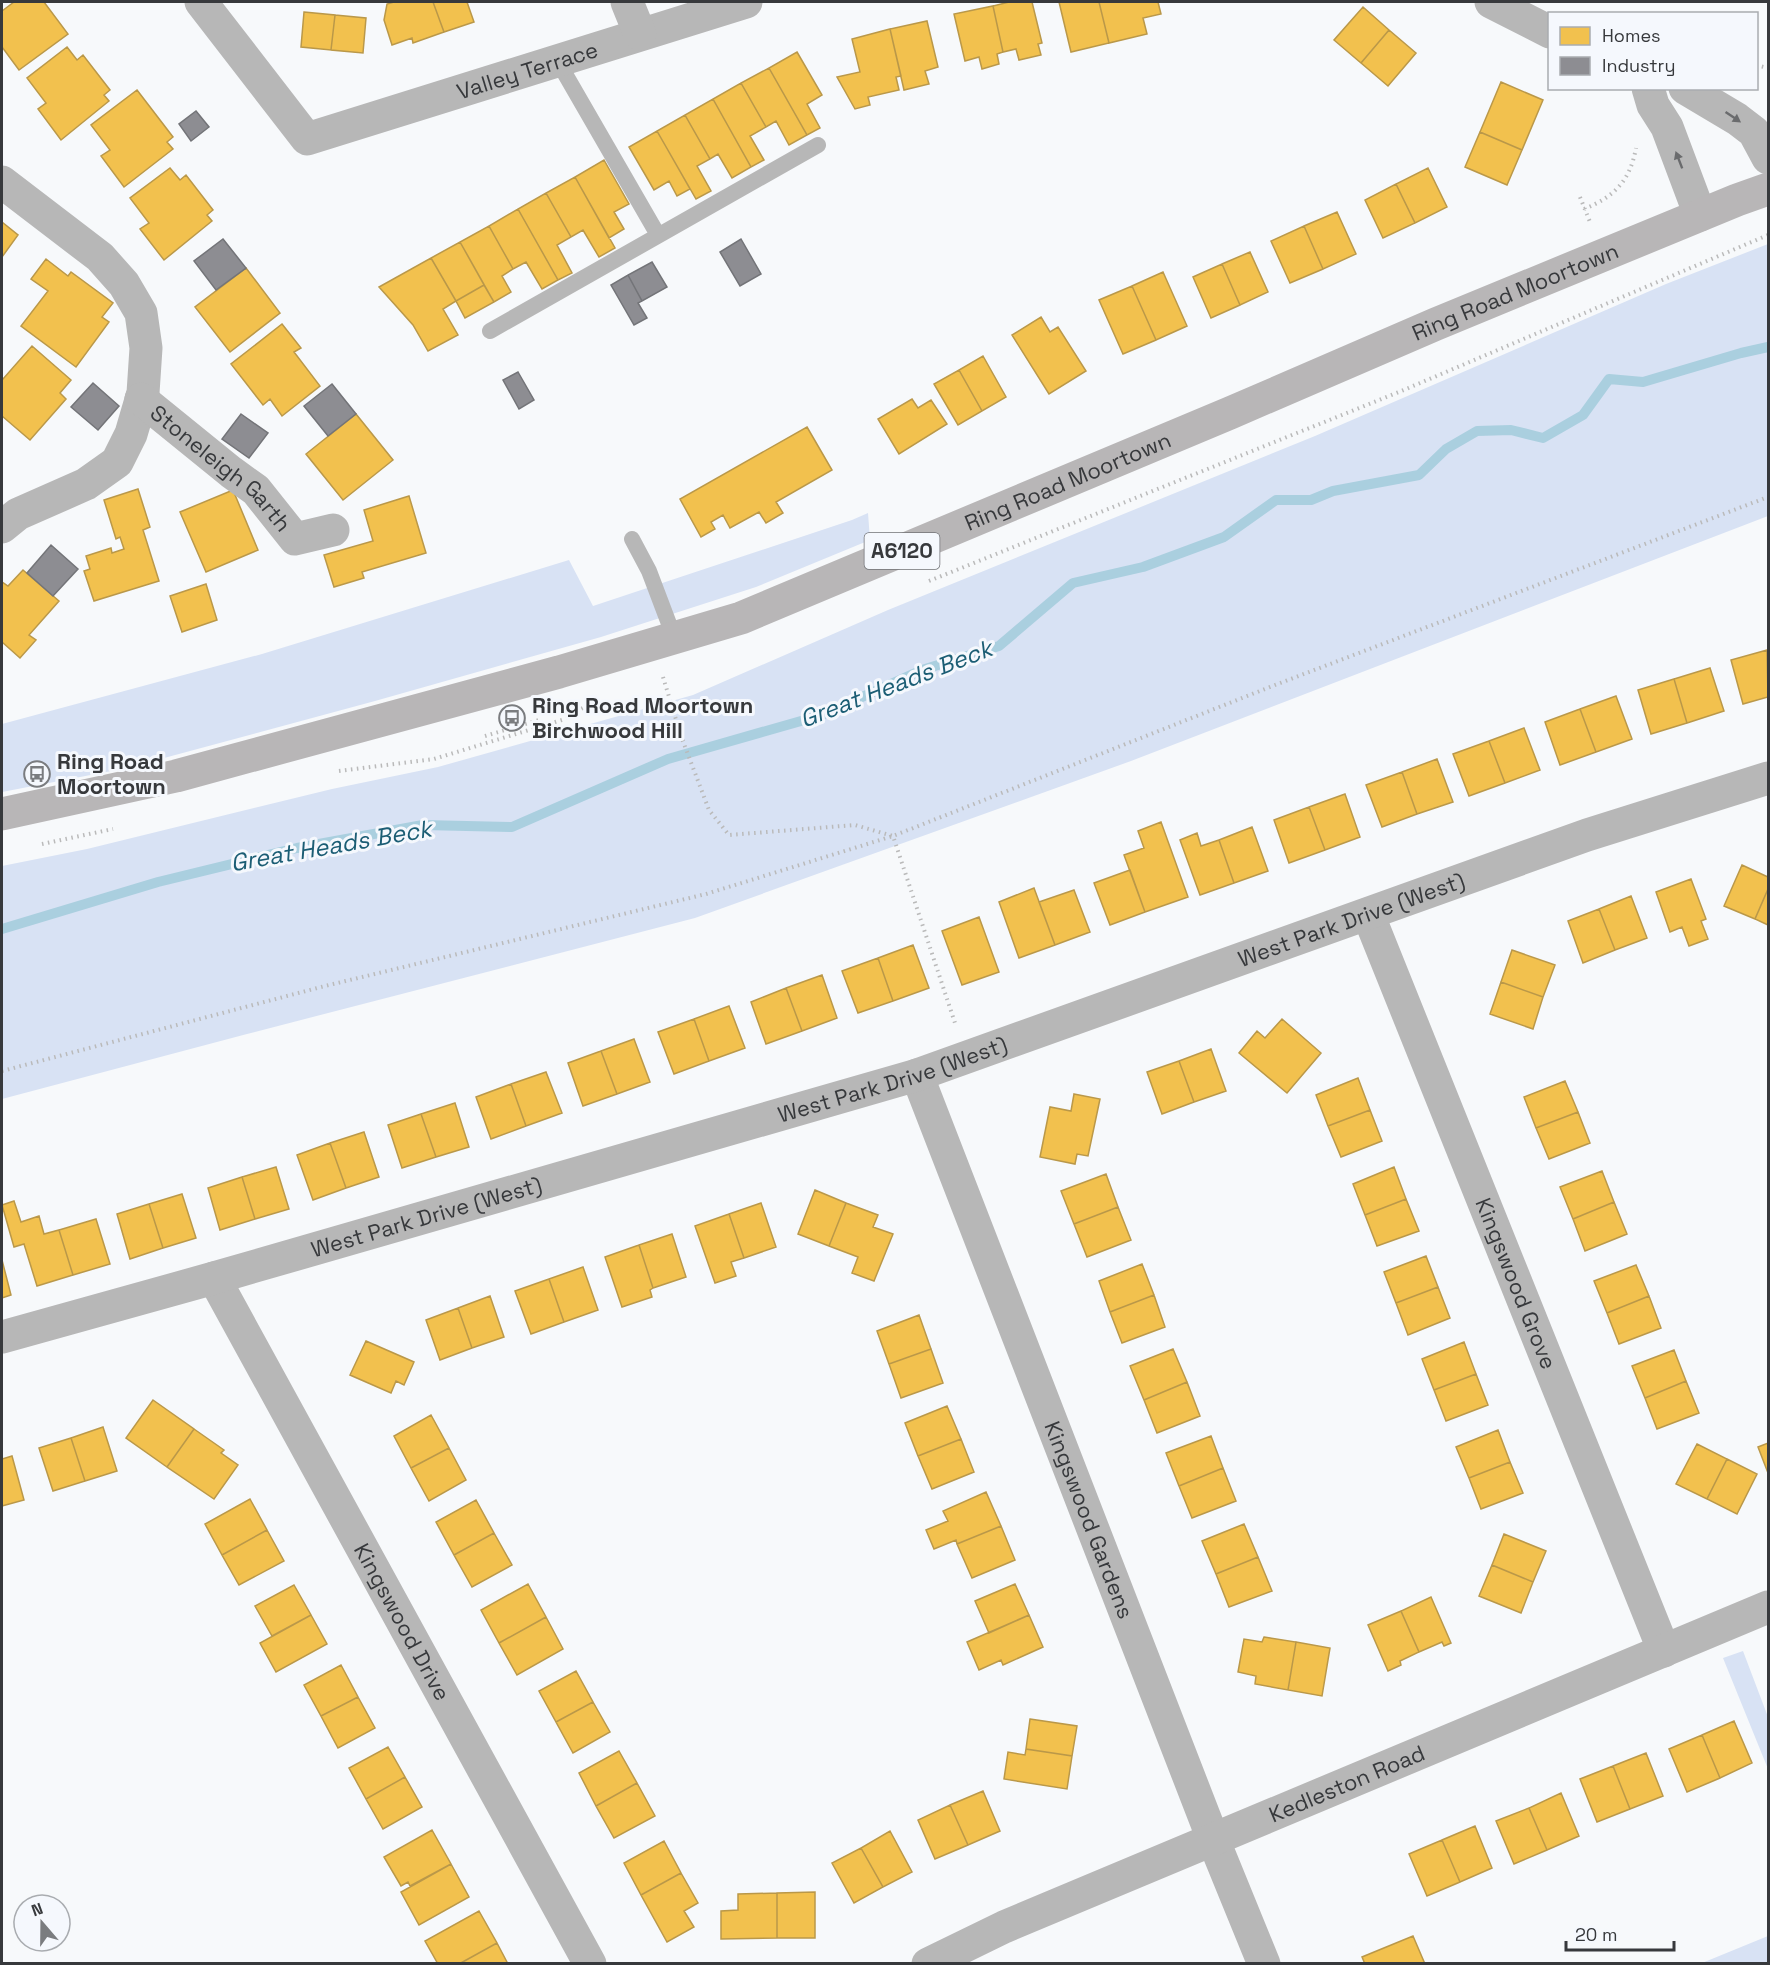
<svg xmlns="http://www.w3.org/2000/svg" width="1770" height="1965" font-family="'Space Grotesk',sans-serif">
<rect width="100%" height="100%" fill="#f7f9fb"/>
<path fill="#d8e2f4" d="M1768 244V516L1131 761 695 918 247 1034 2 1099V866L87 849 332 789 438 767 693 695 888 610 1315 436 1666 284Z
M868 513 870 540 756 587 601 637 375 701 127 768 2 792V724L262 654 569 560 593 606 852 520Z
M1743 1651 1768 1717V1769L1723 1658Z
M1768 1936V1963H1702Z"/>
<path fill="#f2c14e" stroke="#ba9849" stroke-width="1.5" d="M14 2H44L68 34 19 70 2 47V11Z
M394 2H433L444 32 413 43 412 38 392 45 384 20 387 4Z
M433 2H467L474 22 444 32Z
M1009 2H1032L1042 43 1038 44 1041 55 1019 60 1016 49 1003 52 993 6Z
M1059 2H1099L1109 43 1071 52Z
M1099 2H1158L1161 14 1143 18 1147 34 1109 43Z
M993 6 1003 52 997 54 999 64 982 69 979 57 965 61 954 14Z
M1363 7 1389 30 1361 63 1334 40Z
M304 12 335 15 331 50 301 47Z
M335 15 366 18 363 53 331 50Z
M927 21 938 67 925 71 929 84 904 90 890 29Z
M890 29 901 76 896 77 899 90 868 97 870 105 855 109 837 77 860 72 852 39Z
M1389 30 1416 53 1388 86 1361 63Z
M67 47 77 60 83 55 110 90 104 95 109 101 61 140 38 109 46 103 27 78Z
M797 52 822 95 807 104 820 128 807 135 769 68Z
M769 68 807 135 789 145 776 121 766 127 741 83Z
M1501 82 1543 100 1522 150 1480 132Z
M741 83 766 127 750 136 764 160 751 167 713 99Z
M137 90 173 137 167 142 173 149 124 187 101 156 110 150 91 125Z
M713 99 751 167 732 178 718 154 710 159 685 115Z
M685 115 710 159 697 166 711 191 696 199 657 131Z
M657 131 690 189 677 196 669 181 654 190 629 147Z
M1480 132 1522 150 1507 185 1465 167Z
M604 160 629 204 614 212 624 229 609 238 575 177Z
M170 168 180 180 186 175 213 210 207 215 212 221 164 260 140 229 149 223 130 198Z
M1428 168 1447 207 1415 223 1396 184Z
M575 177 615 248 599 257 583 230 571 237 546 193Z
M1396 184 1415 223 1383 238 1365 200Z
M546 193 571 237 557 245 572 273 558 280 518 209Z
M518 209 558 280 542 289 526 262 513 269 489 226Z
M1337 212 1356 254 1323 269 1304 226Z
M2 222 18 235 2 257Z
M489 226 513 269 502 276 511 292 494 302 460 242Z
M1304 226 1323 269 1290 283 1271 241Z
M460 242 484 285 456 301 431 258Z
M1250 252 1268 292 1240 305 1222 264Z
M431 258 456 301 443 309 458 335 428 351 413 325 379 287Z
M46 259 68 276 71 272 113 303 102 317 109 322 76 367 21 326 48 291 31 279Z
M1222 264 1240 305 1211 318 1193 277Z
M246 268 280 313 230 352 195 307Z
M1163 272 1187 326 1156 340 1132 286Z
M484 285 494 302 465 318 456 301Z
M1132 286 1156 340 1123 354 1099 300Z
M1041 317 1050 332 1058 327 1086 371 1049 394 1012 335Z
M282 324 301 348 294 352 320 386 282 416 270 399 263 405 231 364Z
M32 346 71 380 60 393 66 399 30 440 2 416V378L3 379Z
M983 356 1006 397 982 411 959 370Z
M959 370 982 411 958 425 934 384Z
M912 399 918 408 931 400 947 424 899 454 878 419Z
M356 414 393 460 343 500 306 454Z
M807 427 832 470 776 502 783 513 766 523 759 512 730 528 723 515 711 522 715 529 701 537 680 499Z
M138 489 150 527 143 530 159 581 94 601 84 571 90 569 86 556 111 548 112 553 124 549 120 537 116 539 104 500Z
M233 490 258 550 206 572 180 512Z
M409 496 426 553 362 572 364 578 334 587 324 555 373 541 364 510Z
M23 570 59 601 29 635 36 640 20 658 2 642V582L8 586Z
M206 584 217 620 182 632 170 596Z
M1767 650 1768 697 1743 704 1731 660Z
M1710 668 1724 711 1687 723 1674 679Z
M1674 679 1687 723 1651 734 1638 690Z
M1616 696 1632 739 1596 752 1580 709Z
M1580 709 1596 752 1560 765 1545 722Z
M1524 728 1540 770 1505 783 1489 741Z
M1489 741 1505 783 1469 796 1453 754Z
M1437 759 1453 802 1417 814 1402 772Z
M1402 772 1417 814 1382 827 1366 785Z
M1345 794 1360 837 1325 850 1309 807Z
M1309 807 1325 850 1289 863 1274 820Z
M1161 822 1188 897 1145 912 1124 855 1144 848 1138 831Z
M1252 827 1268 871 1234 883 1219 840Z
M1197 833 1201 846 1219 840 1234 883 1200 895 1180 840Z
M1742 865 1768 877V889L1755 919 1724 906Z
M1130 870 1145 912 1110 925 1094 883Z
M1691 879 1706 919 1701 921 1708 939 1689 946 1682 927 1670 932 1656 892Z
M1034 888 1055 945 1019 958 999 902Z
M1768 889V925L1755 919Z
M1074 890 1090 932 1055 945 1039 902Z
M1631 896 1647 938 1615 950 1599 909Z
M1599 909 1615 950 1583 963 1568 921Z
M979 917 999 972 962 985 942 931Z
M913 945 929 988 893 1001 878 958Z
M1512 950 1555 965 1543 997 1501 982Z
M878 958 893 1001 858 1013 842 971Z
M822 975 837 1018 802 1031 786 988Z
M1501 982 1543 997 1533 1029 1490 1014Z
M786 988 802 1031 766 1044 751 1002Z
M729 1006 745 1048 709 1061 694 1019Z
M694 1019 709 1061 674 1074 658 1032Z
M1282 1019 1321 1053 1287 1093 1239 1053 1257 1031 1265 1038Z
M634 1039 650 1082 617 1094 601 1051Z
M1211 1049 1226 1091 1194 1102 1179 1061Z
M601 1051 617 1094 583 1106 568 1063Z
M1179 1061 1194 1102 1162 1114 1147 1072Z
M546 1072 562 1113 526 1126 511 1084Z
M1358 1078 1370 1110 1328 1126 1316 1095Z
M1565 1081 1578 1112 1536 1128 1524 1097Z
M511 1084 526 1126 491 1139 476 1097Z
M1074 1094 1100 1099 1088 1156 1077 1154 1075 1164 1040 1157 1050 1107 1071 1111Z
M455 1103 469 1147 436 1157 421 1114Z
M1370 1110 1382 1141 1341 1157 1328 1126Z
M1578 1112 1590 1143 1549 1159 1536 1128Z
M421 1114 436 1157 402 1168 388 1125Z
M364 1132 379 1177 346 1188 330 1143Z
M330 1143 346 1188 313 1200 297 1155Z
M276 1167 289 1209 255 1219 242 1177Z
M1394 1167 1406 1199 1365 1215 1353 1184Z
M1602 1171 1614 1202 1573 1219 1560 1187Z
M1106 1174 1118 1207 1074 1224 1061 1191Z
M242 1177 255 1219 220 1230 208 1188Z
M815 1190 846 1203 829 1246 798 1234Z
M182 1194 196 1238 163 1248 149 1204Z
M1406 1199 1419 1231 1377 1246 1365 1215Z
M14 1201 21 1222 39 1216 44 1234 59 1230 73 1275 37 1286 24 1244 14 1247 2 1205Z
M1614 1202 1627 1234 1585 1251 1573 1219Z
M761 1203 776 1247 744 1258 729 1214Z
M846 1203 878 1215 873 1227 893 1234 874 1281 852 1273 858 1257 829 1246Z
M149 1204 163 1248 130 1259 117 1214Z
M1118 1207 1131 1240 1087 1257 1074 1224Z
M729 1214 744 1258 731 1262 736 1276 715 1283 695 1226Z
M96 1219 110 1264 73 1275 59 1230Z
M672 1234 686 1277 653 1288 639 1245Z
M639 1245 653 1288 650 1290 652 1297 622 1307 605 1257Z
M1426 1256 1438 1287 1396 1303 1384 1272Z
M2 1260 11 1295 2 1298Z
M1142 1264 1154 1295 1110 1312 1099 1281Z
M1636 1265 1649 1296 1607 1313 1594 1281Z
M583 1267 598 1310 564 1322 549 1279Z
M549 1279 564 1322 531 1334 515 1291Z
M1438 1287 1450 1318 1408 1335 1396 1303Z
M1154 1295 1165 1327 1122 1343 1110 1312Z
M490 1296 504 1337 472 1348 458 1308Z
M1649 1296 1661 1328 1619 1344 1607 1313Z
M458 1308 472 1348 440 1360 426 1320Z
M919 1315 931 1349 889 1364 877 1331Z
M366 1341 414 1362 404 1385 396 1381 391 1393 350 1375Z
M1464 1342 1476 1374 1434 1390 1422 1359Z
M931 1349 943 1383 901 1398 889 1364Z
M1173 1349 1187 1382 1144 1400 1130 1366Z
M1674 1350 1686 1381 1645 1398 1632 1366Z
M1476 1374 1488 1405 1446 1421 1434 1390Z
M1686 1381 1699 1413 1657 1429 1645 1398Z
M1187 1382 1200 1416 1157 1433 1144 1400Z
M153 1400 194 1429 167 1467 126 1438Z
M947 1406 961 1439 918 1456 905 1423Z
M431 1415 449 1448 411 1468 394 1436Z
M103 1427 117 1471 85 1481 71 1438Z
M194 1429 224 1450 221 1453 238 1465 214 1499 167 1467Z
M1498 1430 1510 1462 1469 1478 1456 1447Z
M1211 1436 1223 1468 1179 1486 1166 1453Z
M71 1438 85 1481 53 1491 39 1448Z
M961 1439 974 1472 932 1489 918 1456Z
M1768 1443V1473L1758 1447Z
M1697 1444 1727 1459 1707 1499 1676 1484Z
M449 1448 466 1480 429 1501 411 1468Z
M12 1456 24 1500 2 1506V1459Z
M1727 1459 1757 1474 1737 1514 1707 1499Z
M1510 1462 1523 1493 1481 1509 1469 1478Z
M1223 1468 1236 1501 1192 1518 1179 1486Z
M986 1492 1001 1526 957 1544 956 1540 934 1549 926 1530 948 1521 943 1511Z
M250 1499 267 1530 222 1555 205 1524Z
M476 1500 494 1533 454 1555 436 1522Z
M1244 1524 1258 1557 1216 1574 1202 1541Z
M1001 1526 1015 1560 972 1578 957 1544Z
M267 1530 284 1561 239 1585 222 1555Z
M494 1533 512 1565 472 1587 454 1555Z
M1504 1534 1546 1551 1533 1582 1492 1565Z
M1258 1557 1272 1591 1229 1607 1216 1574Z
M1492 1565 1533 1582 1521 1613 1479 1596Z
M528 1584 546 1617 499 1643 481 1610Z
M1015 1584 1029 1615 989 1633 975 1601Z
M294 1585 311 1615 272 1636 255 1606Z
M1431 1597 1451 1643 1444 1646 1442 1642 1419 1652 1401 1611Z
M1401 1611 1419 1652 1400 1661 1401 1665 1388 1671 1368 1625Z
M311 1615 327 1644 276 1672 260 1643Z
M1029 1615 1043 1647 1003 1665 1001 1660 979 1670 967 1642Z
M546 1617 563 1649 517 1675 499 1643Z
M1264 1637 1296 1642 1288 1690 1255 1684 1256 1676 1238 1672 1244 1639 1262 1642Z
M1296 1642 1330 1648 1322 1696 1288 1690Z
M341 1665 358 1697 321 1716 304 1685Z
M576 1671 593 1702 556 1722 539 1691Z
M358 1697 375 1728 338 1748 321 1716Z
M593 1702 610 1732 573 1753 556 1722Z
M1030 1719 1077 1726 1072 1756 1026 1749Z
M1734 1721 1752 1763 1720 1778 1702 1735Z
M1702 1735 1720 1778 1687 1792 1669 1749Z
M388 1747 405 1777 366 1799 349 1768Z
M1026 1749 1072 1756 1067 1789 1004 1779 1008 1752 1025 1755Z
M619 1751 637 1783 596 1806 579 1773Z
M1646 1753 1663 1796 1630 1809 1613 1766Z
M1613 1766 1630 1809 1597 1822 1580 1779Z
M405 1777 422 1807 383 1829 366 1799Z
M637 1783 655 1816 614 1838 596 1806Z
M983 1791 1000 1831 968 1845 950 1805Z
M1561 1793 1579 1836 1547 1850 1529 1808Z
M950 1805 968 1845 935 1859 918 1820Z
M1529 1808 1547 1850 1514 1864 1496 1821Z
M1475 1826 1492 1868 1460 1882 1442 1840Z
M432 1830 451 1864 410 1886 408 1882 401 1886 384 1857Z
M890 1831 912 1872 883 1887 861 1848Z
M1442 1840 1460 1882 1427 1896 1409 1854Z
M664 1841 681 1873 641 1895 624 1863Z
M861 1848 883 1887 854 1903 832 1863Z
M451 1864 469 1897 419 1925 401 1892Z
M681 1873 698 1903 684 1911 694 1927 667 1942 641 1895Z
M815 1892V1938H777V1893Z
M777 1893V1938L721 1939V1911L738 1910V1894Z
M479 1911 497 1943 459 1964H438L425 1941Z
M1413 1936 1425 1964H1365L1362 1957Z
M497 1943 508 1964H459Z"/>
<path fill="#8d8d92" stroke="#737478" stroke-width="1.5" d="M196 111 209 127 191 141 179 124Z
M223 239 246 268 216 290 194 261Z
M741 239 761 274 740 286 720 252Z
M652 262 667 287 642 301 628 275Z
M628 275 642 301 638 303 647 318 634 325 611 285Z
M518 372 534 400 519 409 503 380Z
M93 383 119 406 98 430 71 407Z
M332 384 356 414 328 436 304 406Z
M241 414 268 433 249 458 222 439Z
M51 545 78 569 53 596 27 573Z"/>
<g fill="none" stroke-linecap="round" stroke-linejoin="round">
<path stroke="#aacfdf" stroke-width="10" d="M2 929 158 882 297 848 423 825 512 827 668 759 822 715 922 670 999 646 1073 583 1143 567 1224 537 1276 500H1311L1333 491 1419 475 1446 449 1477 431 1511 430 1543 438 1583 415 1609 379 1643 382 1741 353 1768 347"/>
<path stroke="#bababa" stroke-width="4" stroke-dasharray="1.5 4.5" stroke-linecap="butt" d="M1756 65 1768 68
M1580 197 1590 222
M1584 209C1614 197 1630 181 1636 148
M929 581 1399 392 1768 235
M663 677 681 736 709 810 729 835 855 825 893 836 956 1026
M485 736 542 719
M339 771 434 759 562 720 598 699
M42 844 113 829
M2 1071 325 986 706 894 893 836 1275 685 1768 497"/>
<path stroke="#b7b7b7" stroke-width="16" d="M557 60 658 235
M490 331 818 145
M632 539 649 571 674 637"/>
<g stroke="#b7b7b7" stroke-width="33">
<path id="s1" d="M201 2 307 139 746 2"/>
<path d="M627 2 640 34"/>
<path d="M1491 2 1550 32"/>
<path d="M1648 88 1653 105 1667 127 1700 215"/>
<path d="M1685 88 1737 119 1754 132 1768 158"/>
<path d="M2 182 100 257 124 284 141 313 146 348 143 393 131 434 117 462 86 484 18 514 2 527"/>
<path id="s2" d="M141 399 231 472 256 490 295 539 333 530"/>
<path id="s3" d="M1368 914 1664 1651"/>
<path id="s4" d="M917 1075 1213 1839 1264 1964"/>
<path id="s5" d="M214 1278 590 1964"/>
<path id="s6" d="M2 1337 214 1278 917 1075 1587 835 1768 778"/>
<path id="s7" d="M928 1964 1004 1927 1768 1607"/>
</g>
<path stroke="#b8b6b7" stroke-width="33" id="s8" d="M2 814 176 776 559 672 741 618 1230 413 1436 324 1737 200 1768 189"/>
</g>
<defs><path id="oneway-solid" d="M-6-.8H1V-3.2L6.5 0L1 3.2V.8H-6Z" transform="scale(1.5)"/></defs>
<g fill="#6a6b6d">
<use href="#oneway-solid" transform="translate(1733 117) rotate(34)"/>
<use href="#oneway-solid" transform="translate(1679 160) rotate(-111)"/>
</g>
<defs>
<g id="bus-ring" transform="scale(1.35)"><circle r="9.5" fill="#f5f8fd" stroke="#7a7c7f" stroke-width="1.5"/><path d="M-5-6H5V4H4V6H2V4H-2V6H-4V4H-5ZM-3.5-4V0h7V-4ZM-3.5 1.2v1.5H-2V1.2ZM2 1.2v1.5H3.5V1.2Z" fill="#7a7c7f"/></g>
</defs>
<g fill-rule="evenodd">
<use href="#bus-ring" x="512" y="718"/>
<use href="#bus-ring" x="37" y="774"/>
</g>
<g text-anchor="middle" stroke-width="6" stroke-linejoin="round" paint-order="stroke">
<rect fill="#f5f8fd" stroke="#707276" stroke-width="1.5" x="864.5" y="533" width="75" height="36" rx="4.5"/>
<g font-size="21" font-weight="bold" fill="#37393c">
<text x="902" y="558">A6120</text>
</g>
<g font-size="22" fill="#37393c" stroke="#f5f8fd">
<text dy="8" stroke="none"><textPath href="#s1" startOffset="404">Valley Terrace</textPath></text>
<text dy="8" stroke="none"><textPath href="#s8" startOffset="1605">Ring Road Moortown</textPath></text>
<text dy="8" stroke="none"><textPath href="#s2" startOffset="106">Stoneleigh Garth</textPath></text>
<text dy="8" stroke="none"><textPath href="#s8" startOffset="1119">Ring Road Moortown</textPath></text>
<text dy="8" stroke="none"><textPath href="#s6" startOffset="1413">West Park Drive (West)</textPath></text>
<text dy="8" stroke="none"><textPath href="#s6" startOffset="927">West Park Drive (West)</textPath></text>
<text dy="8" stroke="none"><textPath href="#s6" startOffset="441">West Park Drive (West)</textPath></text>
<text dy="8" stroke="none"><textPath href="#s3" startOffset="398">Kingswood Grove</textPath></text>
<text dy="8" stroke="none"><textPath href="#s4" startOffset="477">Kingswood Gardens</textPath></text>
<text dy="8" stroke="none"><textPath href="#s5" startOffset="392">Kingswood Drive</textPath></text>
<text dy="8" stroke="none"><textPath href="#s7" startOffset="456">Kedleston Road</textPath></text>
</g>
<g font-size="22" font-weight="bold" fill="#37393c" stroke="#f5f8fd" text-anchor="start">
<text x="532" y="713">Ring Road Moortown<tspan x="532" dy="25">Birchwood Hill</tspan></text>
<text x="57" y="769">Ring Road<tspan x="57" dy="25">Moortown</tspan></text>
</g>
<g font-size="24" font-style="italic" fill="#1b5d74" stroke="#f5f8fd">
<text transform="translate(896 684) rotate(-21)" y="8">Great Heads Beck</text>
<text transform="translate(331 846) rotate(-10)" y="8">Great Heads Beck</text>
</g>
</g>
<rect width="1770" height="1965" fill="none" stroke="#37393c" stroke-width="6"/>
<rect x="1548" y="12" width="210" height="78" fill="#f5f8fd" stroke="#a9acb0" stroke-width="1.5"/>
<rect x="1560" y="27" width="30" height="18" fill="#f2c14e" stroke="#a9acb0" stroke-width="1.5"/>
<text x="1602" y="42" font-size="18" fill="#37393c">Homes</text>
<rect x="1560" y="57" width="30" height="18" fill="#8d8d92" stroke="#a9acb0" stroke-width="1.5"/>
<text x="1602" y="72" font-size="18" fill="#37393c">Industry</text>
<g transform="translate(42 1923) rotate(340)"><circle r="28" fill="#f5f8fd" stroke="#a9acb0" stroke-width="1.5"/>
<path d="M0-4.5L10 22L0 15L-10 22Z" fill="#7a7c7f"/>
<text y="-9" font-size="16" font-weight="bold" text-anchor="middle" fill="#37393c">N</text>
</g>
<path d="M1566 1941v9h108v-9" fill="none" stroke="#37393c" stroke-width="3"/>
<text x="1575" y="1941" font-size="18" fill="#37393c" stroke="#f5f8fd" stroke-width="4.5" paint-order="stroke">20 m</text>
</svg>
